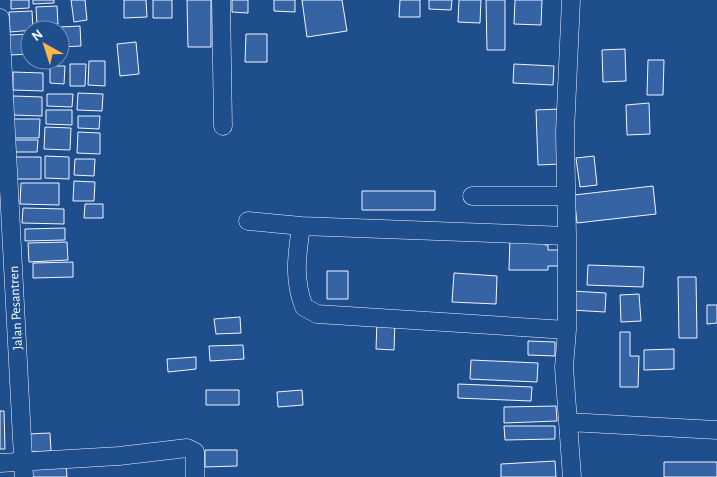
<svg xmlns="http://www.w3.org/2000/svg" width="717" height="477" font-family="'Alegreya Sans',sans-serif">
<rect width="100%" height="100%" fill="#1f4e8c"/>
<path fill="#3563a3" stroke="#f2f6ff" d="M11 0H29V8L11 9Z
M33 0H54V3L33 4Z
M71 0H85L87 20 74 22Z
M124 0H146L147 17 124 18Z
M153 0H172V18H153Z
M187 0H211V47H188Z
M232 0H248V13L232 12Z
M274 0H295V12L274 11Z
M302 0H342L347 31 307 37Z
M400 0H420V17H399Z
M429 0H452L451 10 429 9Z
M459 0H481L480 23 458 22Z
M486 0H505V50H487Z
M515 0H542L541 25 514 24Z
M57 6 58 24 37 25 36 7Z
M32 11 33 30 10 32 9 12Z
M80 26 81 46 60 47V27Z
M30 34V54L10 55 9 35Z
M246 34H267V62H245Z
M136 42 139 74 120 76 117 44Z
M625 49 626 81 603 82 602 50Z
M648 60H664L663 95H647Z
M89 61H105V86L88 85Z
M70 64H86L85 86H70Z
M514 64 554 66 553 85 513 83Z
M50 66H65L64 84 50 83Z
M13 72 43 73V91L13 90Z
M78 93 103 94 102 111 77 110Z
M47 94H73L72 107 47 106Z
M13 96 42 97V116L13 115Z
M649 103 650 134 627 135 626 105Z
M560 109 561 164 538 165 536 110Z
M46 110H72V125L46 124Z
M78 116H100L99 129 78 128Z
M13 119H40L39 138H13Z
M45 127 71 128 70 150 44 149Z
M78 132 100 133V154L77 153Z
M15 140H38L37 152H15Z
M45 156 69 157V179L45 178Z
M594 156 597 185 580 187 576 158Z
M14 157H41V179H14Z
M75 159H95L94 176 74 175Z
M74 181 95 182 94 201H73Z
M21 183H59V205L20 204Z
M653 186 656 214 577 223 574 195Z
M362 191H435V210H362Z
M85 204H103V218H84Z
M23 208 64 209V224L22 223Z
M65 228V240L25 241V229Z
M510 236 545 237V245H548V250H559V266H548V270H509Z
M67 242 68 260 29 262 28 243Z
M73 262V277L33 278V263Z
M588 265 644 267 643 287 587 285Z
M327 271H348V299H327Z
M454 273 497 276 496 304 452 302Z
M678 277H696L697 338H679Z
M572 291 606 293 605 312 571 310Z
M639 294 641 321 621 322 620 295Z
M707 305H717V323L707 324Z
M240 317 241 333 216 334 214 319Z
M377 321H395L394 350 376 349Z
M620 332H630V356H639L638 387H620Z
M528 341 555 342V356L528 355Z
M243 345 244 359 210 361 209 346Z
M674 349V369L644 370V350Z
M196 357V369L168 372 167 359Z
M471 360 538 363 537 382 470 379Z
M458 384 532 387 531 401 458 398Z
M206 390H239V405H206Z
M302 390 303 405 278 407 277 392Z
M556 406 557 421 504 423V407Z
M0 411H4L5 449H0Z
M504 426H555V439L505 440Z
M50 433 51 451 29 452 28 434Z
M205 450H237V466L205 467Z
M555 461 556 477H501V464Z
M664 462H717V477H664Z
M66 463 67 477H27L26 466Z"/>
<g fill="none" stroke-linecap="round" stroke-linejoin="round">
<g stroke="#f2f6ff" stroke-width="19">
<path id="street" d="M221 0 223 126
M571 0 565 132 567 236V330L564 367 572 477
M0 18 24 477
M472 196H566
M248 221 301 226
M567 330 317 314 304 307C293 278 297 256 301 226L567 236
M568 422 717 430
M0 463 119 456 187 448 195 452V477"/>
</g>
<use href="#street" stroke="#1f4e8c" stroke-width="18"/>
</g>
<g text-anchor="middle" stroke-width="4" stroke-linejoin="round" paint-order="stroke">
<g font-size="14" fill="#f2f6ff" stroke="#1f4e8c">
<text transform="translate(15 308) rotate(-93)" y="5">Jalan Pesantren</text>
</g>
</g>
<g transform="translate(45 45) rotate(321)"><circle r="24" fill="#1f4e8c" stroke="#7391ba"/>
<path d="M0-4L9 19L0 12L-9 19Z" fill="#ffb74d"/>
<text y="-8" font-size="14" font-weight="bold" text-anchor="middle" fill="#f2f6ff">N</text>
</g>
</svg>
